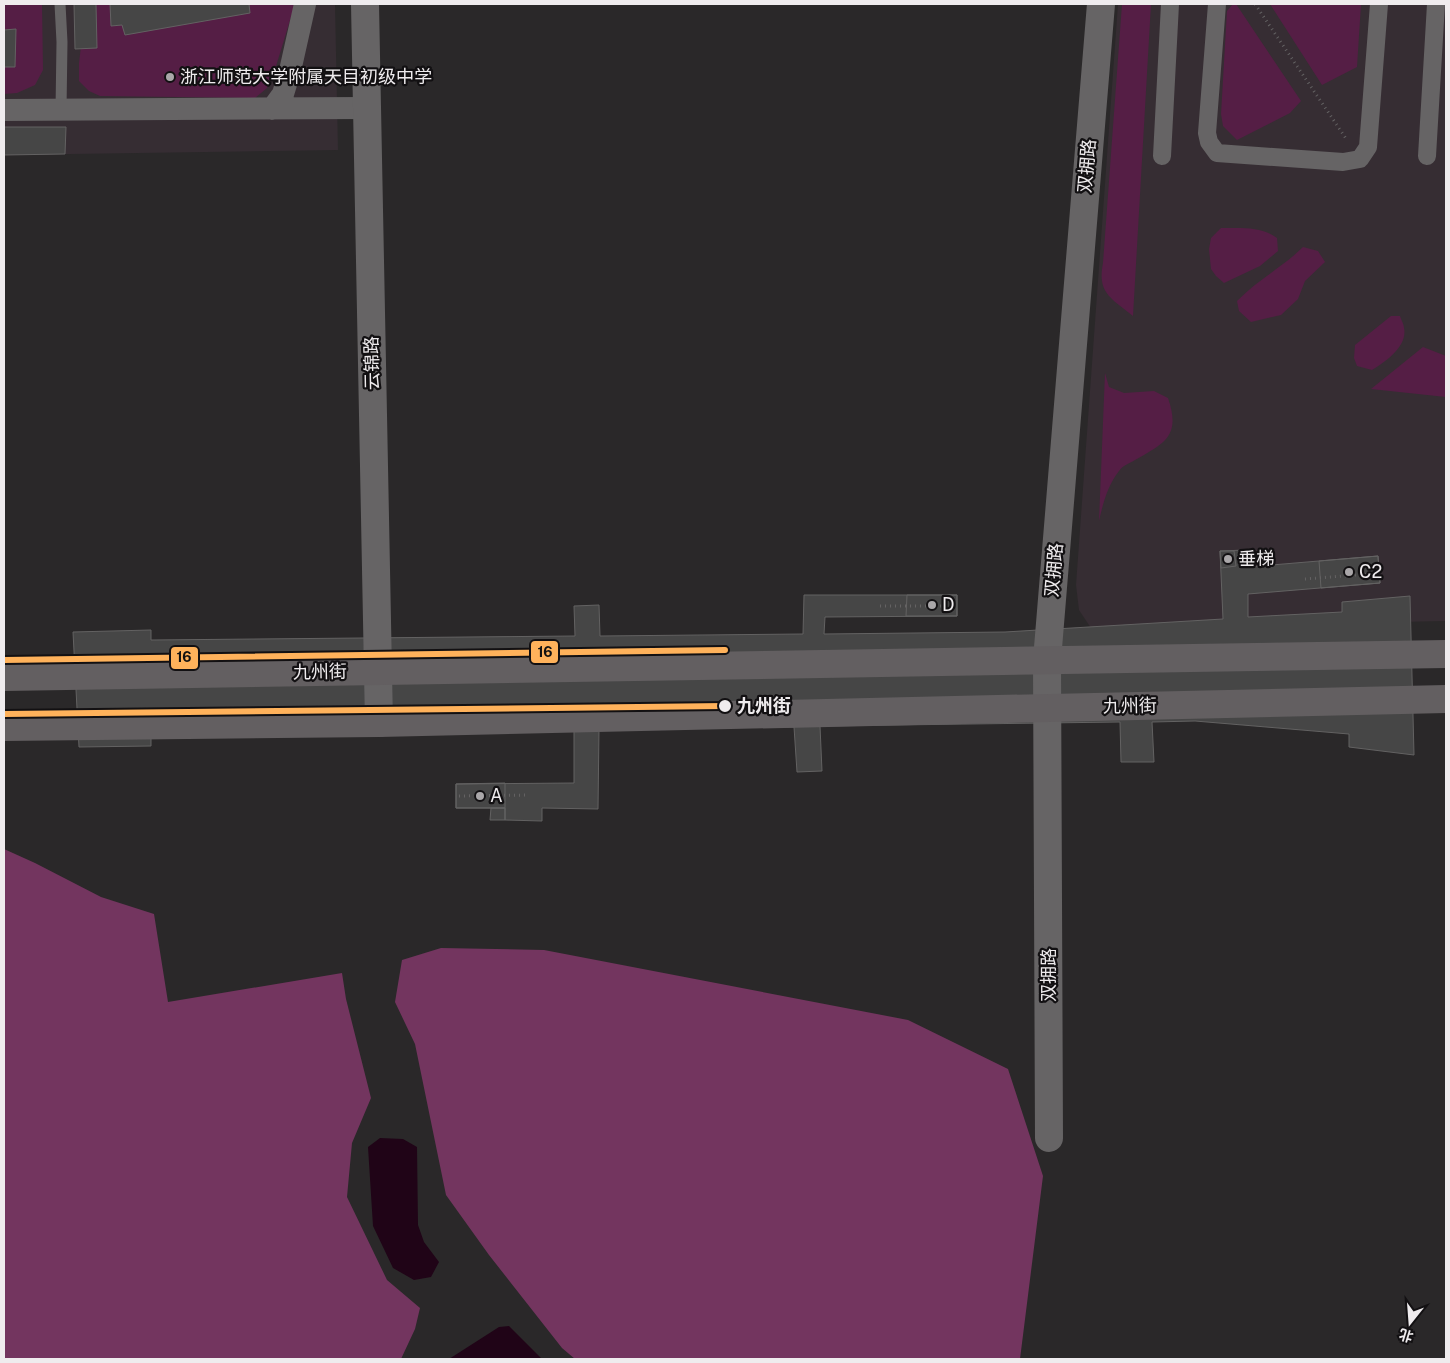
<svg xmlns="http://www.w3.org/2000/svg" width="1450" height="1363" font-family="'Public Sans','Noto Sans SC',sans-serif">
<rect width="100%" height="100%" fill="#2a2829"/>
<path fill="#362d33" d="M4 4H335L338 150 4 155Z
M1118 4H1446V621L1091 628 1079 610 1076 585Z"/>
<path fill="#551e45" d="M4 4H42L43 70 35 85 17 93 4 94Z
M86 4H295L273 76 267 88 255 98 100 96 89 91 79 81V63Z
M1122 4H1151L1133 316C1111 298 1097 293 1103 263Z
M1233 4H1236L1301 101 1290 113 1237 140 1223 126 1221 114 1227 11Z
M1270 4H1361L1357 67 1322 85Z
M1221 228C1241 228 1261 226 1277 238L1278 251 1260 266 1224 283 1216 276 1211 269 1209 249 1211 238Z
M1303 247 1318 251 1325 262 1305 281 1298 299 1281 315 1251 322 1239 311 1237 301C1257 280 1283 267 1303 247Z
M1391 316H1400C1401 320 1404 324 1404 328 1408 346 1385 362 1372 370L1357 366 1354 358 1355 345Z
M1423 347 1446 356V397L1371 389Z
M1105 373 1109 387 1124 393 1154 391 1168 398C1181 436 1165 443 1135 460 1130 463 1122 466 1119 471 1108 485 1103 503 1099 521Z"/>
<path fill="#73355f" d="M4 849 35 863 101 897 154 914 168 1002 342 973 346 999 371 1098 352 1143 347 1197 387 1280 420 1308 415 1329 401 1359H4Z
M441 948 544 950 908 1020 1008 1069 1043 1176 1020 1359H575L562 1348 489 1255 446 1195 415 1044 395 1002 402 960Z"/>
<path fill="#200417" d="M380 1138 403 1139 417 1147 418 1225 424 1242 439 1262 431 1277 414 1280 393 1268 373 1226 368 1147Z
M509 1326 542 1359H449L499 1327Z"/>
<path fill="#464646" stroke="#636262" d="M74 4H96L97 48 75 49Z
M110 4H249L250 13 125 35 122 25 111 26Z
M16 29 15 67H4V30Z
M4 127H66L65 154 4 155Z
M1246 550 1248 567 1378 556 1380 583 1248 594V617L1342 612V602L1410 596 1414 755 1349 747V734L1195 721 1152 722 1154 762H1121L1120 722 820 726 822 771 797 772 794 727 599 729 598 809 542 808V821L505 820V808H456V784L574 783V731L151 738V746L79 747 73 632 151 630V640L575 636 574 606 599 605 600 636 803 634 804 595H957V616L825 617 824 634 1005 632 1223 619 1220 551Z
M1220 551H1234L1236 566 1221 568Z
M1378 556 1380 583 1321 588 1319 561Z
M907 595H957V616H906Z
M505 783V808H456V784Z
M491 808H505V820H490Z"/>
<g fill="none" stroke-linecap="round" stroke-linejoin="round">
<path stroke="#646263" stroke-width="3" stroke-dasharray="1 4" stroke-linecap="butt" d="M1255 4 1347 140
M1305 579 1368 574
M880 606H951
M459 796 529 795"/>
<path stroke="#666465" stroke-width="11" d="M60 4 62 42 61 110"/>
<path stroke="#666465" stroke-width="18" d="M1217 4 1207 133 1209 142 1217 153 1343 162 1360 159 1368 147 1379 4
M1162 156 1170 4
M1427 156 1436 4"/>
<path stroke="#666465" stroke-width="22" d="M272 109 283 94 290 71 305 4
M4 110 367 108"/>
<path stroke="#666465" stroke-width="28" d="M365 4 379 723
M1049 1138 1047 660 1101 4"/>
<path stroke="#635f61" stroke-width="28" d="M4 677 1446 654
M4 727 379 723 1446 699"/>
<g stroke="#121012" stroke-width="10">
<path id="metro-1" d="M4 660 725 650
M4 714 725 706"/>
</g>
<use href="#metro-1" stroke="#ffb25b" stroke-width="6"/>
</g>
<g fill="#aaa7a9" stroke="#121012" stroke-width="2">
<circle cx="170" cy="77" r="5"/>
<circle cx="1228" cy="559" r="5"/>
<circle cx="1349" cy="572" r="5"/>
<circle cx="932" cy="605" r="5"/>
<circle cx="480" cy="796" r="5"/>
</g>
<circle fill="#efecee" stroke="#121012" stroke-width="2" cx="725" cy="706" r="7"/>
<g text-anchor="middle" stroke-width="4.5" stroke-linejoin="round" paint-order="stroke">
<g font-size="18" fill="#efecee" stroke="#121012" text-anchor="start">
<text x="180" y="83">浙江师范大学附属天目初级中学</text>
<text x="1238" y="565">垂梯</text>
<text x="1359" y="578">C2</text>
<text x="942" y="611">D</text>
<text x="490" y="802">A</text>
</g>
<g font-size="18" fill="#efecee" stroke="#121012">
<text transform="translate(1087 166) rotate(-85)" y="6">双拥路</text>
<text transform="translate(372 363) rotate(-91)" y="6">云锦路</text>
<text transform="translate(1054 570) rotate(-85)" y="6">双拥路</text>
<text transform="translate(320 672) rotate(-1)" y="6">九州街</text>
<text transform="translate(1130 706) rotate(-1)" y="6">九州街</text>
<text transform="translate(1049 975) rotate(-90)" y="6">双拥路</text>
</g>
<g font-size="18" font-weight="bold" fill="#efecee" stroke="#121012" text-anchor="start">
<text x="737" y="712">九州街</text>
</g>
</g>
<g stroke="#121012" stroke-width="2">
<rect x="530" y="640" width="29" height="24" rx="5" fill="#ffb25b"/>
<rect x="170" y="646" width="29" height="24" rx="5" fill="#ffb25b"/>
</g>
<g font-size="14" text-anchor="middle" font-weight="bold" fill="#111">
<text x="545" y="657">16</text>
<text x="184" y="662">16</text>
</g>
<rect width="1450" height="1363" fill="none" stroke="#efecee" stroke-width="10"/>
<g transform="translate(1410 1323) rotate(197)" stroke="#121012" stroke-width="4" paint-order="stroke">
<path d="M0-4L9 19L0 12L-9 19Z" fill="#efecee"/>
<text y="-8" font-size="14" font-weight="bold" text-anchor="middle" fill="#efecee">北</text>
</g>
</svg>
